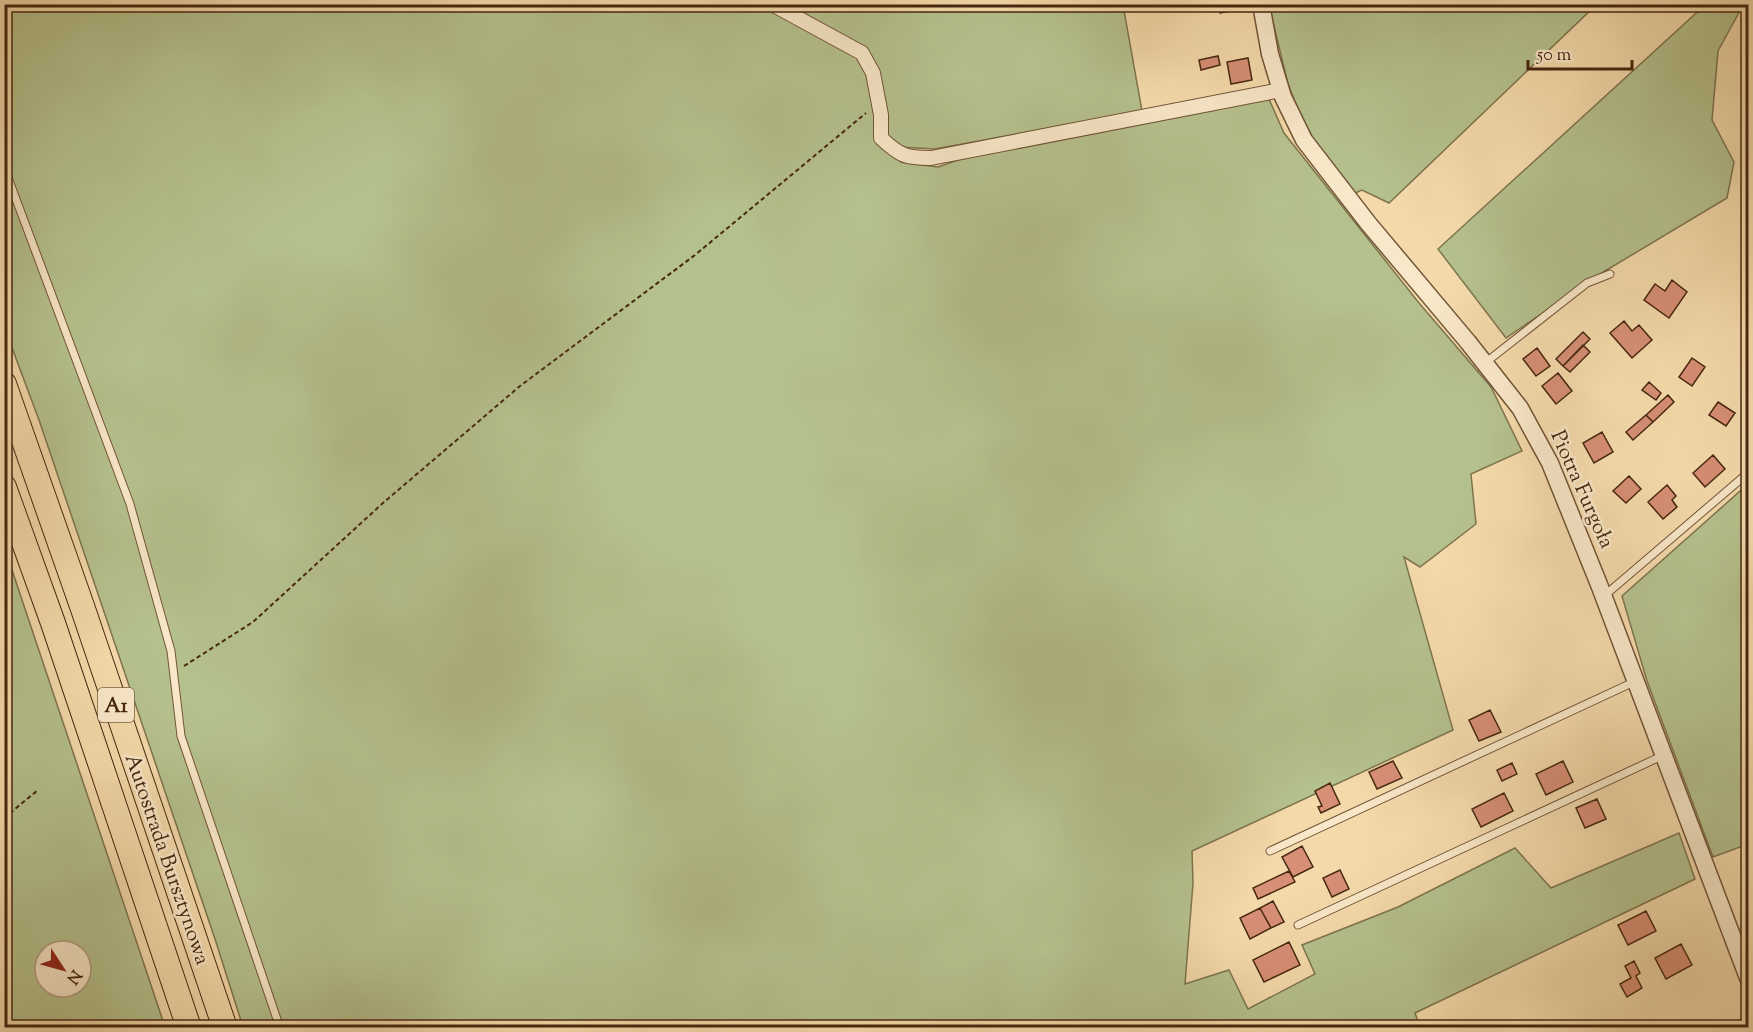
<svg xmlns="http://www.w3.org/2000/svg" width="1753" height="1032" font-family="'Sorts Mill Goudy',serif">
<rect width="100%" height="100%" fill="#f4daab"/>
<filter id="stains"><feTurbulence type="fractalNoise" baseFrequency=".00333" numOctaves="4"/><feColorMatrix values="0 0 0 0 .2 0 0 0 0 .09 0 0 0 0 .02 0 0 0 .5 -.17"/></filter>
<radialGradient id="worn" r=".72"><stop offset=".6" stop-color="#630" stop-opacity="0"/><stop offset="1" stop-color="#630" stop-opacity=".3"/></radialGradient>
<path fill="#b5c18d" stroke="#7e744e" stroke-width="1.5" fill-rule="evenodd" d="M5 5H1123L1142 111 935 149 899 147 901 162 938 167 964 158 1269 99 1284 133 1419 303 1491 387 1522 451 1471 474 1476 524 1420 567 1404 557 1453 730 1192 851 1193 883 1185 984 1229 970 1248 1009 1315 974 1302 945 1398 907 1515 848 1551 888 1679 833 1695 879 1415 1013 1420 1027 294 1028 291 1020 284 1027H243L215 939 39 420 5 329Z
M1269 5H1596L1389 203 1362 190 1353 194 1310 140 1288 84Z
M1705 5H1743L1718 51 1712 120 1734 162 1727 198 1600 274 1506 338 1438 249Z
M1748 484V844L1713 857 1647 681 1622 596Z
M5 549 165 1027H5ZM45 951H81V987H45Z"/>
<path fill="#d78f75" stroke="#462710" stroke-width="1.5" d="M1219 4H1237L1238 10 1220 13Z
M1218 56 1220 65 1201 70 1199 60Z
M1248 58 1252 80 1231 84 1227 62Z
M1672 280 1687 292 1669 318 1644 300 1655 284 1665 291Z
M1624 321 1632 331 1639 325 1652 340 1632 358 1610 333Z
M1583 332 1590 339 1563 366 1556 359Z
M1583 345 1590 352 1570 372 1563 366Z
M1537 348 1550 366 1536 376 1523 359Z
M1692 358 1705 367 1692 386 1679 377Z
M1558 373 1572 391 1556 404 1542 386Z
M1649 382 1661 393 1656 400 1642 390Z
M1668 395 1674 402 1653 422 1646 415Z
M1718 402 1735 413 1726 426 1709 415Z
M1646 415 1653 422 1633 440 1626 432Z
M1602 432 1613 452 1594 463 1583 443Z
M1713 455 1725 469 1705 487 1693 473Z
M1629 476 1641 489 1626 503 1613 491Z
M1667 485 1676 496 1672 500 1677 507 1663 519 1648 502Z
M1490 710 1501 732 1479 741 1469 720Z
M1393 761 1402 778 1377 789 1369 772Z
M1563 761 1573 782 1546 795 1536 774Z
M1512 763 1517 774 1502 781 1497 770Z
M1330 783 1340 804 1321 813 1318 807 1322 806 1315 791Z
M1504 793 1513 811 1481 827 1472 809Z
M1597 799 1606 819 1585 828 1576 808Z
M1302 846 1313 867 1293 877 1282 857Z
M1340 870 1349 889 1332 897 1323 878Z
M1289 871 1295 882 1258 899 1253 888Z
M1273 901 1284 922 1271 928 1260 908Z
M1260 908 1271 928 1250 939 1240 918Z
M1646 911 1656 931 1628 945 1618 925Z
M1289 942 1300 965 1264 982 1253 960Z
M1681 944 1692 965 1666 979 1655 958Z
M1634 961 1640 973 1636 976 1642 988 1627 997 1620 984 1631 978 1625 966Z"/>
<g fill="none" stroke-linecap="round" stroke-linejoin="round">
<g stroke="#725437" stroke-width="9">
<path id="service" d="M4 167 130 504 171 651 181 736 280 1028
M1485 363 1587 283 1610 274
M1604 596 1748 473
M1270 851 1636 681
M1298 925 1664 755"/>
</g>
<g stroke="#725437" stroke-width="16">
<path id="minor" d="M772 4 862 53 873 73 881 115V138C900 156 906 158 931 158L1281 90"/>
</g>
<g stroke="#725437" stroke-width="19">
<path id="tertiary" d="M1261 4 1270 54 1283 97 1304 140 1368 223 1468 342 1520 408 1550 463 1600 587 1748 978"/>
</g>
<g stroke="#462710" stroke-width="26">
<path id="motorway" d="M4 384 82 606 225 1028
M4 487 53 623 189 1028"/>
</g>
<path stroke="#462710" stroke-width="2" stroke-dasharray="4.5 3" stroke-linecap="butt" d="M184 666 253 622 383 503 520 386 695 255 866 113
M4 818 38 790"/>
<use href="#service" stroke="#f8e7c8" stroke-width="7"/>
<use href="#minor" stroke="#f8e7c8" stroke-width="14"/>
<use href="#tertiary" stroke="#f8e7c8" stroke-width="16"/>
<use href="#motorway" stroke="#f4daab" stroke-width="24"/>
</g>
<g text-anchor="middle" stroke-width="5" stroke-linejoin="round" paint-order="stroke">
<rect fill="#f8e7c8" stroke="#7b6147" stroke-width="1.5" x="98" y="688" width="36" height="34" rx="4.5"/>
<g font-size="20" font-weight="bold" fill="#462710">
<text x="116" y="712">A1</text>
</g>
<g font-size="21" fill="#462710" stroke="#f8e7c8">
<text transform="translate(1583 489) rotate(66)" y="7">Piotra Furgoła</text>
<text transform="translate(168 859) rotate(71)" y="7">Autostrada Bursztynowa</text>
</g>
</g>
<rect width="1753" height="1032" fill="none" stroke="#f4daab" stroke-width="24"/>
<rect x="6" y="6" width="1741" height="1020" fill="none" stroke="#462710" stroke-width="3"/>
<rect x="12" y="12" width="1729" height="1008" fill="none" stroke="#462710" stroke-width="1.5"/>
<g transform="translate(63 969) rotate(126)"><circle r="28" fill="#f8e7c8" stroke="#b19a7e" stroke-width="1.5"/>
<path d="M0-4.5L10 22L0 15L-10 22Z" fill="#8f2418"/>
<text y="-9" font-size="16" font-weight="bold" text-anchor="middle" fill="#462710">N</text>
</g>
<path d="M1528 60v9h104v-9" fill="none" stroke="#462710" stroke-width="3"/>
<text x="1537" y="60" font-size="18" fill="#462710" stroke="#f8e7c8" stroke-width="4.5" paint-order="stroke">50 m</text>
<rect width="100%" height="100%" filter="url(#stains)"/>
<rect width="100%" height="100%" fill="url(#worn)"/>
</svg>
